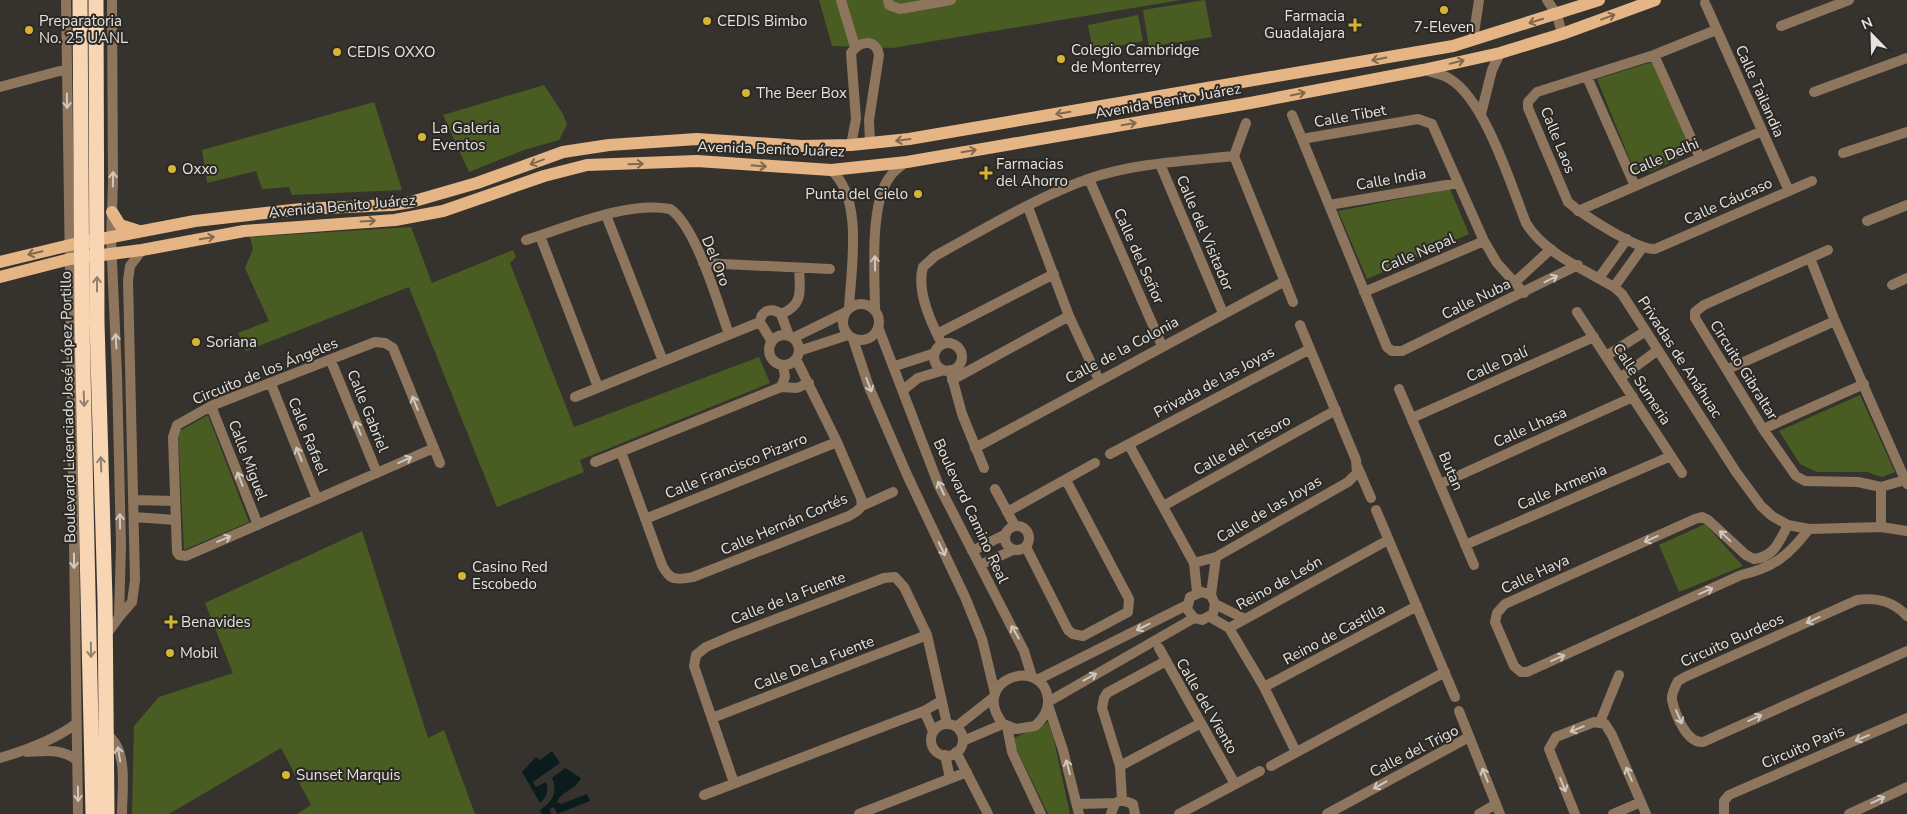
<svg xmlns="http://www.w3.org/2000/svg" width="1907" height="814" font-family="'Nunito Sans',sans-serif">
<rect width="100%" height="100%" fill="#36332e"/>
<path fill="#495c22" d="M819 0H1181L892 48 832 46Z
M1205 0 1212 37 1149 47 1143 10Z
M1138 15 1143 41 1093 51 1088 25Z
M1652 62 1692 151 1652 171 1634 170 1597 79Z
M544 85 563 114 567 125 559 140 524 150 469 172 443 115Z
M374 102 402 190 292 195 289 187 262 189 256 171 207 183 202 150Z
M1450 189 1469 234 1367 279 1338 211Z
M411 227 432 283 513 250 516 257 510 263 574 427 759 357 770 383 580 460 584 472 497 507 409 287 246 351 238 333 269 321 245 268 253 249 250 237Z
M1860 395 1895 472 1882 477 1867 472H1817L1800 464 1779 431Z
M208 415 249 522 184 550 178 432Z
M1705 524 1743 566 1679 592 1659 545Z
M362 531 428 738 444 730 475 814H297L311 805 281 748 169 814H132L134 726 159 697 233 673 205 603Z
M1048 722 1054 740 1070 814H1048L1012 740C1018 734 1037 730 1048 722Z"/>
<path fill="#0c1b1c" d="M552 751 560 763 533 782 536 787 546 782C549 791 547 797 540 803L522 772 536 757 540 760Z
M565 768 581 778C575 790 562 791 557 802L561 804 587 794 590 801 557 814 554 807 550 809 551 814H542L540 810C553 802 558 791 552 778Z"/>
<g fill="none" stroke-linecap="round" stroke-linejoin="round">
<path stroke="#8d755e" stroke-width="10" d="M66 0 78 814
M841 0 855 47
M888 0 889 5 900 9 951 0
M1547 0 1557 15 1562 34
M1705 3 1789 191
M1781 26 1849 0
M1716 30 1654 55 1537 92 1528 102V108L1568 202C1583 215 1637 250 1655 249L1812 181
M1473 40 1479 0
M1654 55 1700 158
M1425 70C1433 73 1443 74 1450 79 1485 100 1511 185 1526 223 1544 253 1585 270 1614 287L1622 294 1736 472 1761 506 1772 516 1788 525 1809 529 1881 527 1907 531
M1587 77 1635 186
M0 87 67 69
M1814 92 1907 58
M1481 114 1492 70 1500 53
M1292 115 1302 139
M851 145 856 119 851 53C859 41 876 38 879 55L869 120 870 144
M1843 153 1907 132
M1234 156 1293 302
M1234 156 1246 123
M1160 164 1223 313
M831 170C864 199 851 269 849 308
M1089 179 1162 346
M1329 205 1458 183
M1028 207 1069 316 1099 380
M1578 211 1762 131
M606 215 663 361
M1867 221 1907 205
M540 236 598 387
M526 240C568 227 627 201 670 209 696 226 718 304 729 334
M1828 250 1704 305 1695 312V318L1763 429 1796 476 1805 481 1858 482 1881 487 1905 480
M1810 258 1835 321 1907 484
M703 263 830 269
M1599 278 1627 239
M1515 282 1551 249
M1892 285 1907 278
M1614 287 1642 248
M1364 292 1484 241
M1524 293 1497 263 1484 241 1432 124 1418 119 1302 139 1387 347 1392 351H1402L1578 265
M843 322a18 18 0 1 1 36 0a18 18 0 1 1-36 0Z
M875 311C875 277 869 206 889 178 893 171 900 167 906 162
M1577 312 1682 473
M781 314 789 336
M760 322 772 342
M878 327 939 486 1024 651 1032 677
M937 334 1054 274
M769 350a15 15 0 1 1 30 0a15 15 0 1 1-30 0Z
M793 338 846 312
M853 339 869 387 908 477 965 597 982 639 995 693
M934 357a14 14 0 1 1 28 0a14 14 0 1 1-28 0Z
M942 344C931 323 916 291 923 267L935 256C985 229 1035 198 1088 179 1134 163 1186 161 1234 156
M799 351 848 335
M1606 356 1646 331
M331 361 377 473
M895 366 935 353
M1728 369 1835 321
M950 370 962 414 984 468
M1620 378 1658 350
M952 380 1069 316
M271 384 317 499
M781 387 785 377 783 365
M1399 389 1474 565
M903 390 918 378 944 370
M575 397 760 322C761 310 772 307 781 314 804 305 800 290 799 268
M211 406 258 525
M1412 418 1594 337
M1763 429 1864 384
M1129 445 1194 563 1197 592
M434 448 186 556 179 555 177 552 173 437 177 425 211 406 375 342 385 343 393 348 440 463
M975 448 1285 281
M621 452 662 565C670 581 675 580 693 577L849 516 857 511 862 506 861 498 837 442 796 359
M1110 454 1310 349
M595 462 781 387 797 388 809 383
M1358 468 1371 498
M1440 484 1633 397
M995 489 1015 526
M134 500 175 501
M862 506 893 492
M1163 506 1336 410
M1376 510 1455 697
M1007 512 1095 463
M134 517 176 520
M645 519 837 442
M1788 525C1779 542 1774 557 1754 559L1746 555 1708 520 1702 517 1695 519 1505 604 1497 613 1495 622 1514 666 1521 672H1527L1741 575C1775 567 1789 555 1809 529
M1005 538a12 12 0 1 1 24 0a12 12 0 1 1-24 0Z
M1881 527V487
M1465 545 1671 456
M1026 547 1068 630 1073 634 1083 636 1128 612 1129 599 1066 480
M972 551 1006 534
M1194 563 1216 557 1348 482 1357 473 1356 460 1300 325
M980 565 1013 550
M1211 595 1216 557
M1215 604 1213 614 1202 620 1194 618 1187 609 1190 597 1202 592 1211 595 1215 604 1245 619
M1907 616C1893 601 1877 597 1857 600L1685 677 1678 681C1675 687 1671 694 1672 700 1675 714 1687 744 1703 742L1907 651
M119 617 132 602 135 580 128 280 130 266 142 250
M1210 617 1229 628 1264 687 1296 752
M1229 628 1388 540
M106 635 119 617 121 545 117 374 111 238 113 182 112 0
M1159 648 1235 784
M1037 680 1187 605
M1264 687 1417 606
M1048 702 1194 618
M1048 705 1063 750 1079 814
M924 711 933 731
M1459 711 1500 814
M712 718 927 635
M1600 722 1619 675
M931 740a16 16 0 1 1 32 0a16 16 0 1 1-32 0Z
M1007 726 1012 752 1041 814
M956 727 994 697
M106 734C129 749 122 789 122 814
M963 741 1003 724 1016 729 1035 726C1043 719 1049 711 1048 699 1043 655 968 679 1003 724
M27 752C46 751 60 748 77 760
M956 752 988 814
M945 755 950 778
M0 758C27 750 55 740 77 723
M1120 766 1201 723
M1271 766 1445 672
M734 783 694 666 696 655 706 647 729 637 884 578 895 577 904 587 927 635 947 724
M704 795 924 711 941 701
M1122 800 1120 766 1102 708 1104 698 1107 693 1166 661
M1078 804 1115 803
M859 814 967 772
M1111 814 1115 803 1122 800 1133 804 1135 814
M1179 814 1260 771
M1327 814 1469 737
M1479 814 1496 804
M1575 814 1549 749 1556 737 1594 722 1605 724 1612 735 1646 814
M1613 814 1641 802
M1724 814V801L1729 795 1907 718
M1849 814 1907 787"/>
<path stroke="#e6b585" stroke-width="12" d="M112 212 120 225 139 231
M0 262 70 245 195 221 301 209 392 205 411 202 477 183 563 152 609 145 697 139 801 146 851 145 909 139 1453 46 1599 0
M0 277 70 259 142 250 244 231 395 220 443 211 544 176 587 165 697 161 831 170 907 162 1250 103 1423 70 1500 53 1562 34 1655 0"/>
<path stroke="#f8d5b3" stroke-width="15" d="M80 0 82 325 93 814
M96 0 97 323 105 600 107 814"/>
</g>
<defs><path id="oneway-shaft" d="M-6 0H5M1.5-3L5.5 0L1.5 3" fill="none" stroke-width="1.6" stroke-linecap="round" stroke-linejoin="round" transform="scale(1.25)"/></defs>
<g stroke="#806850">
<use href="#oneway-shaft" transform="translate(1608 17) rotate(-20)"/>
<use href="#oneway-shaft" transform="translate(1536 21) rotate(163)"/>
<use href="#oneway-shaft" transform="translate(1379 59) rotate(169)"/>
<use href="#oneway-shaft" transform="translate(1457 62) rotate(-13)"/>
<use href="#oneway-shaft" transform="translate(1298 94) rotate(-11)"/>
<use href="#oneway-shaft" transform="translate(1063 113) rotate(170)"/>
<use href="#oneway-shaft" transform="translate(1129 124) rotate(-10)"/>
<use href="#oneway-shaft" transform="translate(903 140) rotate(173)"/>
<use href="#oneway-shaft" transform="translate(969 151) rotate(-10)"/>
<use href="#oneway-shaft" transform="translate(537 162) rotate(160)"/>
<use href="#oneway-shaft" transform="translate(636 164) rotate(-2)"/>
<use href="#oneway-shaft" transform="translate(759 166) rotate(5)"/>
<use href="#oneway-shaft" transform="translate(368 221) rotate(-3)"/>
<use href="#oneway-shaft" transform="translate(207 238) rotate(-10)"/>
<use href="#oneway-shaft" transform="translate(35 253) rotate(167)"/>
</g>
<g stroke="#cfc8c0">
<use href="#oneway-shaft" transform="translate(67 101) rotate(89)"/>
<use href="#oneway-shaft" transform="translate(113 179) rotate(-89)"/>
<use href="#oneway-shaft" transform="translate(875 263) rotate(-91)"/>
<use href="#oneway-shaft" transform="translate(1551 279) rotate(-27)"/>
<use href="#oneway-shaft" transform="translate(116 341) rotate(-93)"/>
<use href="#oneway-shaft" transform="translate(869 385) rotate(69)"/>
<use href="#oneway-shaft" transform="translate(415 403) rotate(-112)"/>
<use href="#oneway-shaft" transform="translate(358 428) rotate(-112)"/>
<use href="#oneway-shaft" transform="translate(299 454) rotate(-112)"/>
<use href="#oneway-shaft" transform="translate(405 460) rotate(-24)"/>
<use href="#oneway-shaft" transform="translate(240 479) rotate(-111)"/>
<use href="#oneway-shaft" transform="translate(941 488) rotate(-115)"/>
<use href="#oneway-shaft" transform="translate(120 521) rotate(-91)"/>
<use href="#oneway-shaft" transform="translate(1725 536) rotate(-137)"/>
<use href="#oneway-shaft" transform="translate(224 539) rotate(-23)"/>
<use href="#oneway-shaft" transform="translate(1651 539) rotate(156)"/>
<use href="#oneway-shaft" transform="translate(942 549) rotate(64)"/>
<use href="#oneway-shaft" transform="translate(74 561) rotate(90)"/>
<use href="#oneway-shaft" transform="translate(1706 591) rotate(-24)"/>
<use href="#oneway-shaft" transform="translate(1813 620) rotate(156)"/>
<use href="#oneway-shaft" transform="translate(1143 627) rotate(154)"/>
<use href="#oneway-shaft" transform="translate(1015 632) rotate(-120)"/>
<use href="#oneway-shaft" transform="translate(1558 658) rotate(-24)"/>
<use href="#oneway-shaft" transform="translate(1090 677) rotate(-29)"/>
<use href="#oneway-shaft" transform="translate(1679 717) rotate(66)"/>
<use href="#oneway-shaft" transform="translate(1755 718) rotate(-24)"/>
<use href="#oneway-shaft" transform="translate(1577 729) rotate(158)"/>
<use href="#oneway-shaft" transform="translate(1862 738) rotate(157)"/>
<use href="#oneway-shaft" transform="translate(119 754) rotate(-100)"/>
<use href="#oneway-shaft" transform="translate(1068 767) rotate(-105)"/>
<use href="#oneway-shaft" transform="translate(1629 774) rotate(-113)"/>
<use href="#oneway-shaft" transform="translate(1485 775) rotate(-112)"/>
<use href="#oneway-shaft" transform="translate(1380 785) rotate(151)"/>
<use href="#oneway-shaft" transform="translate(1563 785) rotate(68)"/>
<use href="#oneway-shaft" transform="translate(78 794) rotate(89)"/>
<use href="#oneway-shaft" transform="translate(1878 800) rotate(-25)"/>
</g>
<g stroke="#927f6c">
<use href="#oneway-shaft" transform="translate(97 284) rotate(-90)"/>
<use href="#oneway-shaft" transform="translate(84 399) rotate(88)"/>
<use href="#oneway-shaft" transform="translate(101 464) rotate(-92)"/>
<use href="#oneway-shaft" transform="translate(91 650) rotate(89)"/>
</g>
<g fill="#d6b534" stroke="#2c2924" stroke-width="2">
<circle cx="1444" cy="10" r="5"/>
<circle cx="707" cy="21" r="5"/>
<path d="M1352.5 17.5h5v5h5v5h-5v5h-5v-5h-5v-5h5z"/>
<circle cx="29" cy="30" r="5"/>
<circle cx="337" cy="52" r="5"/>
<circle cx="1061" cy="59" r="5"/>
<circle cx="746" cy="93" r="5"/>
<circle cx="422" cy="137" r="5"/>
<circle cx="172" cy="169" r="5"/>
<path d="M983.5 165.5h5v5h5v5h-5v5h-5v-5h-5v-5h5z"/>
<circle cx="918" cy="194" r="5"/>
<circle cx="196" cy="342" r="5"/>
<circle cx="462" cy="576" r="5"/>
<path d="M168.5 614.5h5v5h5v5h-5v5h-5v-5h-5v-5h5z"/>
<circle cx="170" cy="653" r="5"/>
<circle cx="286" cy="775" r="5"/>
</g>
<g text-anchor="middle" stroke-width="4" stroke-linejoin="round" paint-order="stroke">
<g font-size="15" fill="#e5e3e0" stroke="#2c2924" text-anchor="start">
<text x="1345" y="21" text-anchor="end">Farmacia<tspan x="1345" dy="17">Guadalajara</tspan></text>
<text x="39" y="26">Preparatoria<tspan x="39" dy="17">No. 25 UANL</tspan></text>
<text x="717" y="26">CEDIS Bimbo</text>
<text x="1444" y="32" text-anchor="middle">7-Eleven</text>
<text x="1071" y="55">Colegio Cambridge<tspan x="1071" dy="17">de Monterrey</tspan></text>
<text x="347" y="57">CEDIS OXXO</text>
<text x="756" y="98">The Beer Box</text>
<text x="432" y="133">La Galeria<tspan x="432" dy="17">Eventos</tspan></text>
<text x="996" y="169">Farmacias<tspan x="996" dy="17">del Ahorro</tspan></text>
<text x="182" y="174">Oxxo</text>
<text x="908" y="199" text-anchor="end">Punta del Cielo</text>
<text x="206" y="347">Soriana</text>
<text x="472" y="572">Casino Red<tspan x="472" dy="17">Escobedo</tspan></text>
<text x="181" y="627">Benavides</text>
<text x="180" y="658">Mobil</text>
<text x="296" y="780">Sunset Marquis</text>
</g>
<g font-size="15" fill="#e5e3e0" stroke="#2c2924">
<text transform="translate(1760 91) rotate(66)" y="5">Calle Tailandia</text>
<text transform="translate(1168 101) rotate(-10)" y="5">Avenida Benito Juárez</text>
<text transform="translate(1350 116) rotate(-10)" y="5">Calle Tibet</text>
<text transform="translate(1558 140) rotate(68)" y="5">Calle Laos</text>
<text transform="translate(771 149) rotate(2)" y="5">Avenida Benito Juárez</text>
<text transform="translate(1664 157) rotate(-23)" y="5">Calle Delhi</text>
<text transform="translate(1391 179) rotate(-10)" y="5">Calle India</text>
<text transform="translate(1728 201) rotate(-24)" y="5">Calle Cáucaso</text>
<text transform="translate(342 206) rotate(-5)" y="5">Avenida Benito Juárez</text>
<text transform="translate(1205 233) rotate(67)" y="5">Calle del Visitador</text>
<text transform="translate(1418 253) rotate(-23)" y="5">Calle Nepal</text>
<text transform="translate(1139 256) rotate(66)" y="5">Calle del Señor</text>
<text transform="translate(716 261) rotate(68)" y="5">Del Oro</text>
<text transform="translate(1476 299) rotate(-26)" y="5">Calle Nuba</text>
<text transform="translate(1122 350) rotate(-28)" y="5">Calle de la Colonia</text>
<text transform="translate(1680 357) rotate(57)" y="5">Privadas de Anáhuac</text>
<text transform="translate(1497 364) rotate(-24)" y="5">Calle Dalí</text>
<text transform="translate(1744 370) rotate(58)" y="5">Circuito Gibraltar</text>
<text transform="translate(265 371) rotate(-22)" y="5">Circuito de los Ángeles</text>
<text transform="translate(1214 382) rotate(-28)" y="5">Privada de las Joyas</text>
<text transform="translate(1642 384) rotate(57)" y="5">Calle Sumeria</text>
<text transform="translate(68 407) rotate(-91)" y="5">Boulevard Licenciado José López Portillo</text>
<text transform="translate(368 411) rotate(68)" y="5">Calle Gabriel</text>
<text transform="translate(1530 427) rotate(-24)" y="5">Calle Lhasa</text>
<text transform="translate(308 436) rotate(68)" y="5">Calle Rafael</text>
<text transform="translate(1242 445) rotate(-29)" y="5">Calle del Tesoro</text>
<text transform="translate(248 460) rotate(69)" y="5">Calle Miguel</text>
<text transform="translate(736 466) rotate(-22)" y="5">Calle Francisco Pizarro</text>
<text transform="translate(1451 471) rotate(67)" y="5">Butan</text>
<text transform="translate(1562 487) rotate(-23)" y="5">Calle Armenia</text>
<text transform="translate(1269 509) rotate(-30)" y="5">Calle de las Joyas</text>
<text transform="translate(971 511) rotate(65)" y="5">Boulevard Camino Real</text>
<text transform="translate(784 524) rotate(-23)" y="5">Calle Hernán Cortés</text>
<text transform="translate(1535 574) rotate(-25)" y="5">Calle Haya</text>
<text transform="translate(1279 583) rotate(-29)" y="5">Reino de León</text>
<text transform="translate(788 598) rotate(-21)" y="5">Calle de la Fuente</text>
<text transform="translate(1334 634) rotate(-28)" y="5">Reino de Castilla</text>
<text transform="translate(1732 640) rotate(-24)" y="5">Circuito Burdeos</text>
<text transform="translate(814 663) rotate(-21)" y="5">Calle De La Fuente</text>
<text transform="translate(1207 706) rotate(60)" y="5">Calle del Viento</text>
<text transform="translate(1803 747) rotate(-23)" y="5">Circuito Paris</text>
<text transform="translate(1414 751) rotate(-27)" y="5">Calle del Trigo</text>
</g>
</g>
<g transform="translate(1872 35) rotate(337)" stroke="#2c2924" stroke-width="4" paint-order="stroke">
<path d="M0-4L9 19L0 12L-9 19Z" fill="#e5e3e0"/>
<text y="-8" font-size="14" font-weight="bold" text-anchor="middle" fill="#e5e3e0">N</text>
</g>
</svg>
